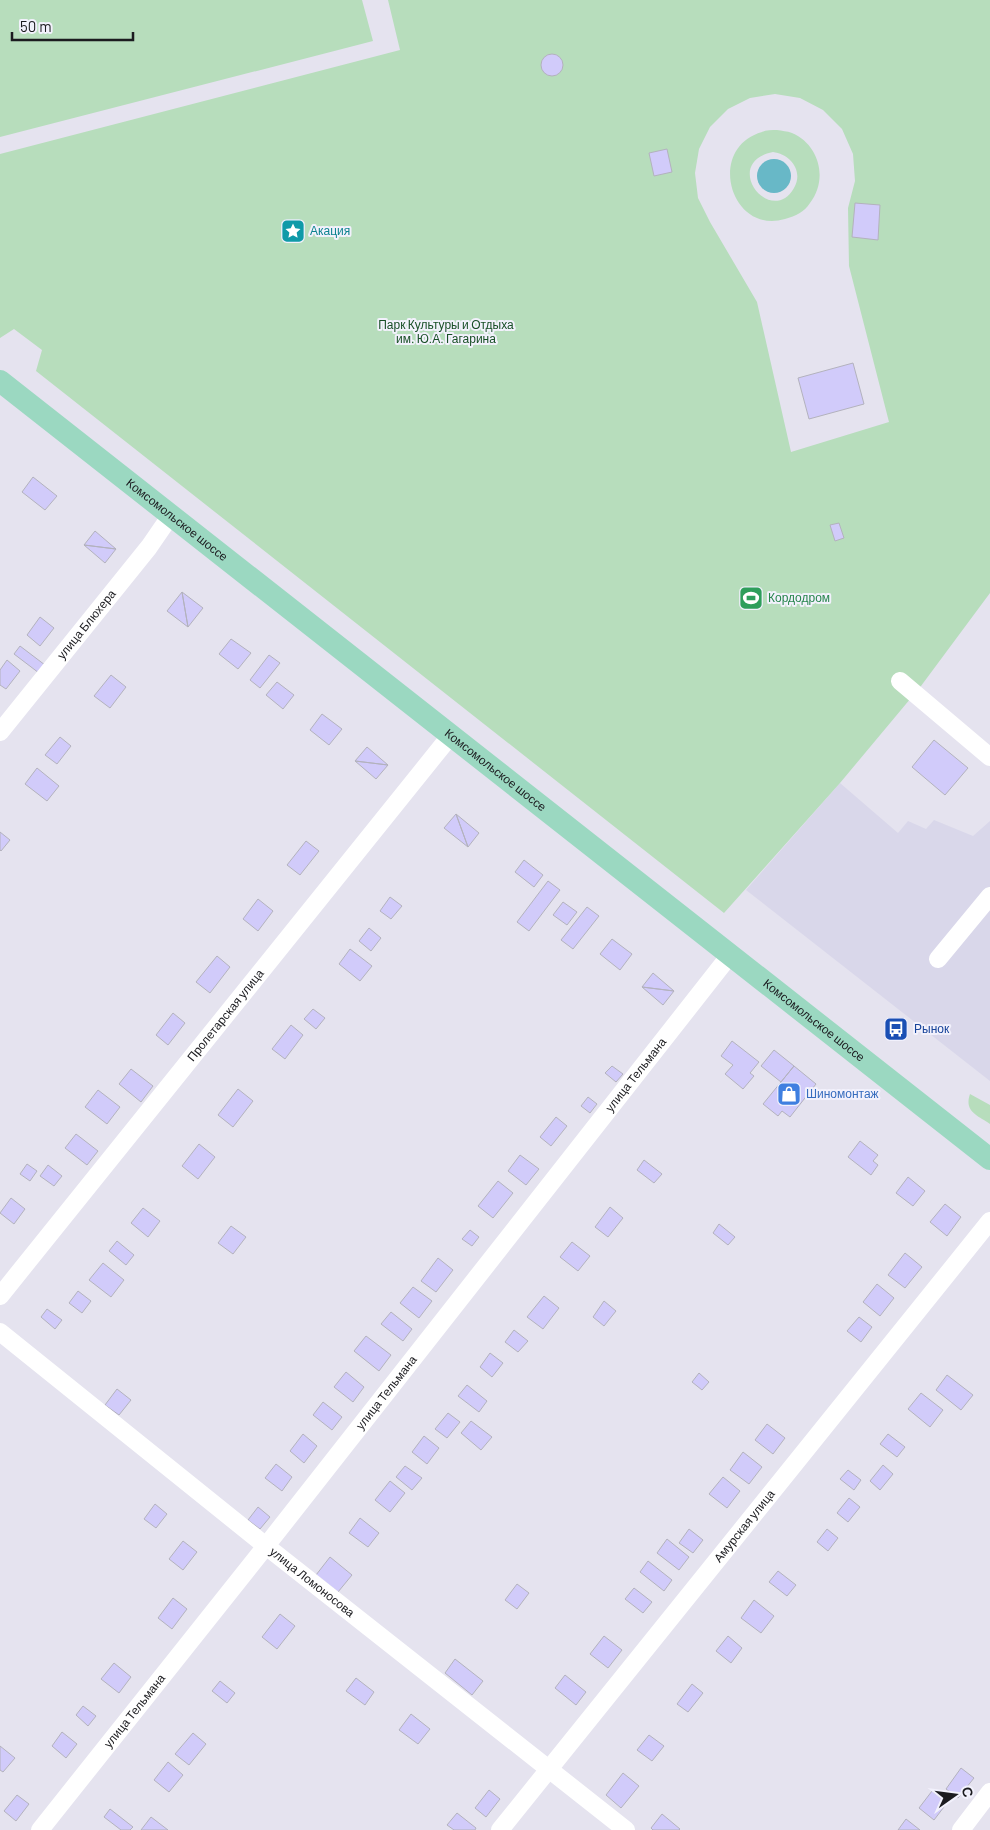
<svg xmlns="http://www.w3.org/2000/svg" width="990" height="1830" font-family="Barlow,sans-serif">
<rect width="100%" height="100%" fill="#e5e3ef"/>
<path fill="#d9d7ea" d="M840 783 898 833 908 821 926 829 934 820 973 836 990 821V1081L746 890Z"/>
<path fill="#b7ddbc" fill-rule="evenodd" d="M0 0H362L373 41 0 137Z
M388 0H990V593L921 686 840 783 724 913 36 371 42 350 14 329 0 338V154L400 50ZM775 94 800 98 823 110 842 129 853 154 855 181 848 208 849 266 889 422 791 452 757 302 710 222 698 198 695 173 699 149 710 127 728 109 750 98Z
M777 130C782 131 787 131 792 133 820 145 828 180 810 203 804 212 796 216 785 219 730 235 706 148 762 132 766 130 772 130 777 130ZM773 152C790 154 804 171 794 188 771 228 720 163 773 152Z
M970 1094 990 1105V1124C977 1115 964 1112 970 1094Z"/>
<path fill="#68b8c7" d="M757 176a17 17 0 1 1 34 0a17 17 0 1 1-34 0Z"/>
<path fill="#d1cbfa" stroke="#b3b2bd" d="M541 65a11 11 0 1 1 22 0a11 11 0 1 1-22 0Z
M667 149 672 172 654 176 649 153Z
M855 203 880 205 878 240 852 237Z
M853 363 864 404 809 419 798 378Z
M33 477 57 496 45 510 22 492Z
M839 523 844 538 835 541 830 525Z
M95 531 116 549 84 545Z
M84 545 116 549 105 563Z
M182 592 203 608 188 627Z
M182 592 188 627 167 611Z
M40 617 54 628 40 646 27 635Z
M231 639 251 653 238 669 219 654Z
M20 646 45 665 39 673 14 654Z
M269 655 280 663 260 688 250 680Z
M7 660 20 671 6 689 0 685V670Z
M111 675 126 687 110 708 94 696Z
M277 682 294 695 283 709 266 695Z
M322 714 342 729 329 745 310 730Z
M60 737 71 746 57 764 45 755Z
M934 740 968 768 945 795 912 767Z
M367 747 388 765 355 761Z
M355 761 388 765 376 779Z
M37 768 59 786 47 801 25 784Z
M456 814 479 833 468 847Z
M456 814 468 847 444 828Z
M0 832 10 840 1 851 0 850Z
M306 841 319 851 300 875 287 865Z
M524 860 543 875 534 887 515 872Z
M548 881 560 890 529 931 517 922Z
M390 897 402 906 391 919 380 911Z
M258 899 273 911 258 931 243 919Z
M563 902 577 912 567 925 553 915Z
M587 907 599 916 573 949 561 940Z
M369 928 381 938 371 951 359 941Z
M612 939 632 954 620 970 600 954Z
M350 949 372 966 360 981 339 964Z
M217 956 230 967 210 993 196 982Z
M653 973 674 991 642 987Z
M642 987 674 991 663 1005Z
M313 1009 325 1018 316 1029 304 1019Z
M173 1013 185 1023 168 1045 156 1035Z
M291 1025 303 1035 285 1059 272 1049Z
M732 1041 759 1062 750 1073 754 1076 743 1089 725 1074 733 1065 721 1056Z
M774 1050 794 1066 781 1082 761 1066Z
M612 1066 623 1074 616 1082 605 1073Z
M794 1066 816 1084 790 1117 782 1111 778 1116 763 1104Z
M131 1069 153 1086 141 1102 119 1084Z
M238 1089 253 1101 233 1127 218 1115Z
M98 1090 120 1107 107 1124 85 1107Z
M588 1097 597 1104 590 1113 581 1106Z
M556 1117 567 1126 551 1146 540 1137Z
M76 1134 98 1151 87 1165 65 1148Z
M860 1141 878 1155 873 1161 878 1165 871 1175 848 1157Z
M199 1144 215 1157 198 1179 182 1166Z
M520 1155 539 1169 526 1185 508 1171Z
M644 1160 662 1174 654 1183 637 1170Z
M27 1164 37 1171 30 1181 20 1174Z
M48 1165 62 1176 54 1186 40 1176Z
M908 1177 925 1191 913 1206 896 1193Z
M498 1181 513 1193 493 1218 478 1206Z
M11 1198 25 1209 14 1224 0 1213Z
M945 1204 961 1217 947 1236 930 1222Z
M610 1207 623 1218 608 1237 595 1227Z
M143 1208 160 1221 148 1237 131 1223Z
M719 1224 735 1237 728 1245 713 1233Z
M231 1226 246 1237 233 1254 218 1243Z
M470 1230 479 1237 472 1246 462 1239Z
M117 1241 134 1255 126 1265 109 1251Z
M572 1242 590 1256 578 1271 560 1257Z
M905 1253 922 1267 905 1288 888 1275Z
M438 1258 453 1270 436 1292 421 1281Z
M103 1263 124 1280 111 1297 89 1280Z
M877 1284 894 1298 880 1316 863 1302Z
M413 1287 432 1301 419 1318 400 1303Z
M78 1291 91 1301 82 1313 69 1303Z
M544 1296 559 1308 543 1329 527 1317Z
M604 1301 616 1311 604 1326 593 1317Z
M47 1309 62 1320 55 1329 41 1317Z
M391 1312 412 1329 403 1341 381 1324Z
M859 1317 872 1327 861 1342 847 1331Z
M514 1330 528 1341 518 1352 505 1342Z
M366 1336 391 1355 379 1371 354 1351Z
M490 1353 503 1363 492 1377 480 1367Z
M346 1372 364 1387 353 1402 334 1387Z
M699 1373 709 1382 702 1390 692 1382Z
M947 1375 973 1395 961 1410 936 1390Z
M467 1385 487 1401 479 1412 458 1396Z
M117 1389 131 1400 119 1415 105 1405Z
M921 1393 943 1410 930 1427 908 1409Z
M323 1402 342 1417 332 1430 313 1415Z
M448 1413 460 1422 447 1438 435 1429Z
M471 1421 492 1437 481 1450 461 1433Z
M767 1424 785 1438 773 1454 755 1440Z
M303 1434 317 1446 304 1463 290 1451Z
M888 1434 905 1447 897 1457 880 1444Z
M424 1436 439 1448 427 1464 412 1452Z
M743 1452 762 1467 749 1484 730 1470Z
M276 1464 292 1477 282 1491 265 1478Z
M883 1465 893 1474 880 1490 870 1481Z
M405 1466 422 1478 412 1490 396 1477Z
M848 1470 861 1480 854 1490 840 1479Z
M723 1477 740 1491 727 1508 709 1494Z
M390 1481 405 1493 390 1512 375 1500Z
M849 1498 860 1507 848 1522 837 1513Z
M155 1504 167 1514 156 1528 144 1519Z
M258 1507 270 1517 260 1529 248 1520Z
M360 1518 379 1533 368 1547 349 1533Z
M689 1529 703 1540 693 1553 679 1543Z
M827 1529 838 1538 828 1551 817 1542Z
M667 1539 689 1557 679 1570 657 1553Z
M183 1541 197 1552 183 1570 169 1559Z
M330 1557 352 1575 338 1592 316 1575Z
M648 1561 672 1580 664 1591 640 1572Z
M778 1571 796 1585 787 1596 769 1582Z
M517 1584 529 1593 517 1609 505 1600Z
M634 1588 652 1602 643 1613 625 1599Z
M173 1598 187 1609 172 1629 158 1618Z
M754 1600 774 1616 761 1633 741 1618Z
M280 1614 295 1626 277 1649 262 1637Z
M604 1636 622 1650 608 1668 590 1654Z
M728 1636 742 1648 731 1663 716 1651Z
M455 1659 483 1681 472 1695 445 1673Z
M114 1663 131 1677 119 1693 101 1679Z
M565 1675 586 1692 576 1705 555 1688Z
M356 1678 374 1692 365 1705 346 1691Z
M220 1681 235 1693 227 1703 212 1691Z
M692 1684 703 1693 688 1712 677 1704Z
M83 1706 96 1716 88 1726 76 1715Z
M411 1714 430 1729 418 1744 399 1730Z
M62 1732 77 1744 66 1758 52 1746Z
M193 1733 206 1744 189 1765 175 1754Z
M649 1735 664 1746 652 1761 637 1750Z
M0 1746 15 1758 3 1772 0 1770Z
M168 1762 183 1775 169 1792 154 1780Z
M961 1768 974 1778 958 1798 946 1789Z
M623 1773 639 1786 621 1808 606 1795Z
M489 1790 500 1799 486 1817 475 1808Z
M932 1791 947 1803 934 1820 919 1808Z
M17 1795 29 1804 16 1821 4 1811Z
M110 1809 133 1827 130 1830H121L104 1817Z
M457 1813 476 1828 475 1830H454L447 1825Z
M662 1814 680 1829 679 1830H653L651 1828Z
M151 1817 168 1830H141Z
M906 1819 920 1830H898Z"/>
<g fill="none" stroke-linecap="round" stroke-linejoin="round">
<g stroke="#fff" stroke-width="18">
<path d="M900 681 990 757"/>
<path id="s1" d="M0 732 149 547 171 515"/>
<path d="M938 959 990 896"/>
<path id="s2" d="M0 1296 451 735"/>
<path id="s3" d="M0 1332 266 1546 626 1830"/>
<path id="s4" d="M40 1830 266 1546 730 955"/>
<path id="s5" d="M500 1830 990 1221"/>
<path d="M961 1830 990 1792"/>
</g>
<path stroke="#9bd8c1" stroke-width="22" id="s6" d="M0 381 990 1159"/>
</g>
<defs>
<g id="sight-square" transform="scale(1.25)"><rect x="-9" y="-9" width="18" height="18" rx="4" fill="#0f9aa8" stroke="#f2f1fc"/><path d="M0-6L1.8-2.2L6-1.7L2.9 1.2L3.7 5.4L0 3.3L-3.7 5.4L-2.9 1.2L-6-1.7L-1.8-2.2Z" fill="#fff"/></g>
<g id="stadium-square" transform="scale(1.25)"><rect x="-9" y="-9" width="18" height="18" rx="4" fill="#2e9e5b" stroke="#f2f1fc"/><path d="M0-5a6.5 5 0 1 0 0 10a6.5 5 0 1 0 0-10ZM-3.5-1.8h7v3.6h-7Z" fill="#fff"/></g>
<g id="bus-square" transform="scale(1.25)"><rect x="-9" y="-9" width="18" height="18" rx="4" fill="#1a4fb4" stroke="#f2f1fc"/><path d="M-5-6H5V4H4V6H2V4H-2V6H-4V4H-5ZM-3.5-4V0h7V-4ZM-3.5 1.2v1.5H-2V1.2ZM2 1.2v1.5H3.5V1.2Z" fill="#fff"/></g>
<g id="shop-square" transform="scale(1.25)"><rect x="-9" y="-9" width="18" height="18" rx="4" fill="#3f7fe0" stroke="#f2f1fc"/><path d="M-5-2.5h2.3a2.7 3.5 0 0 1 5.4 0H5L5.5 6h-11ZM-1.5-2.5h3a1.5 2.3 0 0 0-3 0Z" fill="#fff"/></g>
</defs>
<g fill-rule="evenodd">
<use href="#sight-square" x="293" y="231"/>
<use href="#stadium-square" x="751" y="598"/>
<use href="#bus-square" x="896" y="1029"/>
<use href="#shop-square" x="789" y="1094"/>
</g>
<g text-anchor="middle" stroke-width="4" stroke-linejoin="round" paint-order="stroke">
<g font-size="12" fill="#0d838f" stroke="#f2f1fc" text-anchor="start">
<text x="310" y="235">Акация</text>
</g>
<g font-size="12" fill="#184f26" stroke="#f2f1fc">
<text x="446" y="329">Парк Культуры и Отдыха<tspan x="446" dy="14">им. Ю.А. Гагарина</tspan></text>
</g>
<g font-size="12" fill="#1b1b1f" stroke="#f2f1fc">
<text dy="4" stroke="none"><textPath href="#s6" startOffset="225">Комсомольское шоссе</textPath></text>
<text dy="4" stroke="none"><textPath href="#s1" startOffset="138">улица Блюхера</textPath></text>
<text dy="4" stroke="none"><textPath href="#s6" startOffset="630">Комсомольское шоссе</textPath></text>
<text dy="4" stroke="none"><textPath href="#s2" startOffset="360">Пролетарская улица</textPath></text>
<text dy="4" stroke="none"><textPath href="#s6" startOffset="1035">Комсомольское шоссе</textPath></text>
<text dy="4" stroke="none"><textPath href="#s4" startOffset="962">улица Тельмана</textPath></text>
<text dy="4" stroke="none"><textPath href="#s4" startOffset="558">улица Тельмана</textPath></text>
<text dy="4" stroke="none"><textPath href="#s5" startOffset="390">Амурская улица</textPath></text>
<text dy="4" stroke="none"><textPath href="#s3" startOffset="400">улица Ломоносова</textPath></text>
<text dy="4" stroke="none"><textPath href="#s4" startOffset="152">улица Тельмана</textPath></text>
</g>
<g font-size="12" fill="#27864d" stroke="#f2f1fc" text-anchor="start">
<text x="768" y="602">Кордодром</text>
</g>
<g font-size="12" fill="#164399" stroke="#f2f1fc" text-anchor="start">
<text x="914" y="1033">Рынок</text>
</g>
<g font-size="12" fill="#366cbe" stroke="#f2f1fc" text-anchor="start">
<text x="806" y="1098">Шиномонтаж</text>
</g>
</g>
<g transform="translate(955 1795) rotate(76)" stroke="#f2f1fc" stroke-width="4" paint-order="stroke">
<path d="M0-4L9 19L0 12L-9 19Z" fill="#1b1b1f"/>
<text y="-8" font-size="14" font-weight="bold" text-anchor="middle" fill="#1b1b1f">С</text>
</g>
<path d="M12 32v8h121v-8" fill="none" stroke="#1b1b1f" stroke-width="2.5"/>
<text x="20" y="32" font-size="15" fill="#1b1b1f" stroke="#f2f1fc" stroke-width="4" paint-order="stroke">50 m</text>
</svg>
